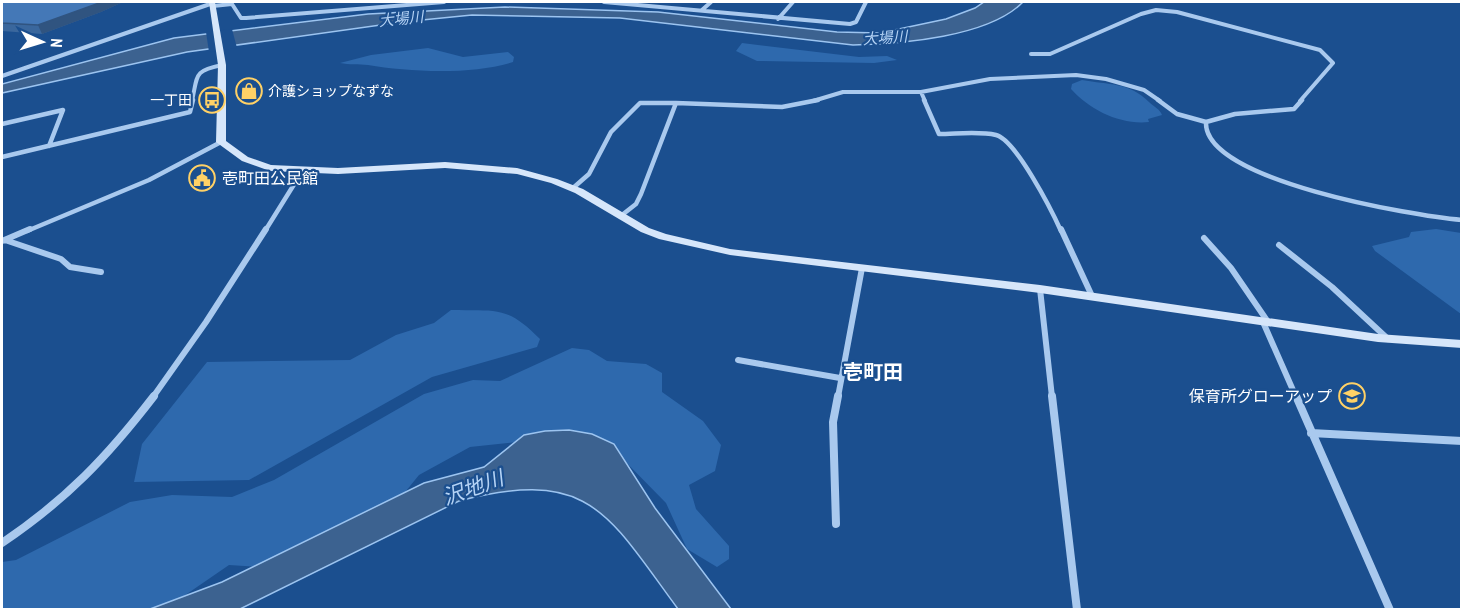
<svg xmlns="http://www.w3.org/2000/svg" width="1463" height="611" font-family="'PT Sans Narrow','Noto Sans JP',sans-serif">
<rect width="100%" height="100%" fill="#1b4f8f"/>
<path fill="#2e69ad" d="M742 43 859 57 887 56 897 60 874 63 757 61 736 51Z
M428 48 463 57 508 52 514 57 513 62C473 75 409 72 368 65 359 64 349 65 340 63L371 55Z
M1082 80C1109 85 1129 82 1149 102 1154 107 1160 109 1162 115L1148 119 1149 122C1120 125 1090 110 1071 89L1072 84Z
M1436 229 1461 233V314L1375 251 1372 246 1409 237 1411 232Z
M451 310C496 311 507 305 540 339L537 347 432 377 249 480 134 482 142 444 207 362 350 360 396 335 434 323Z
M572 348 589 350 607 361 646 364 662 373V392L703 421 721 445 715 471 689 485 696 509 729 546V559L717 567 687 549 666 503 612 448 517 442 470 447 419 475 397 502 261 567 229 565 165 609 2 610V562L16 560 130 502 172 495 232 497 274 480 424 394 473 380 500 381Z"/>
<path fill="#3c6290" stroke="#9cc4f0" stroke-width="1.5" d="M984 2H1023C989 37 901 44 853 45L620 18 472 15 402 22 187 52 2 93V84L174 38 368 14 505 7 658 12 837 32 880 33 946 19 975 8Z
M569 430 592 434 614 444 655 508 731 609H678C607 513 590 467 459 501L240 609H150L222 582 424 483 484 467 524 435 545 431Z"/>
<path fill="#1b4f8f" d="M232 29 237 48 209 52 206 32Z"/>
<g fill="none" stroke-linecap="round" stroke-linejoin="round">
<path stroke="#a9c9ee" stroke-width="4" d="M604 2 850 24 856 22 866 2
M213 6 232 4 241 18H246L444 2
M702 10 711 2
M778 19 793 2
M1031 54H1050L1141 14 1156 10 1177 12 1320 50 1333 63 1300 101
M2 76 213 3
M921 92 925 101
M192 101C198 75 193 71 222 65
M813 101 843 92H921L990 79 1076 75 1106 79 1144 90 1160 101"/>
<path stroke="#a9c9ee" stroke-width="4.5" d="M924 100 939 134C956 134 979 131 996 135 1016 140 1052 211 1061 231
M1158 100 1177 114 1206 122
M1302 100 1294 109 1235 114 1206 122C1203 181 1415 216 1462 220
M2 124 63 110 49 146
M2 157 190 112 193 100
M573 188 589 174 611 132 640 103H676
M622 215 636 204 641 194 676 103 782 107 818 100
M27 231 149 180 221 142
M265 231 303 170"/>
<path stroke="#a9c9ee" stroke-width="6" d="M1061 229 1092 296
M1204 238 1231 268 1268 322
M5 240 61 259 70 267 101 272
M2 241 30 229
M1279 245 1332 287 1388 339
M1040 289 1052 397
M1263 322 1296 397
M738 360 840 378
M153 397 206 322 266 229
M838 397 862 268"/>
<path stroke="#a9c9ee" stroke-width="8" d="M1052 396 1077 610
M1296 396 1390 610
M1311 433 1462 441
M836 524 833 422 838 396
M2 543C67 499 107 457 154 396"/>
<path fill="#d6e6fa" fill-rule="evenodd" d="M209 2H215L226 65V141L248 157 271 165 338 168 445 162 517 168 557 179 583 189 649 228 666 234 730 249 1040 285 1378 334 1462 340V348L1378 342 1040 293 730 255 659 239 641 232 575 193 551 183 517 174 445 168 338 174 270 171 242 161 216 142 218 65Z"/>
</g>
<path fill="#3a679d" d="M2 2H123L101 12 42 34 2 31Z"/>
<path fill="#305480" d="M102 2H123L101 12 42 34 38 25Z"/>
<path fill="#4478b7" stroke="#305480" stroke-width="1.5" d="M2 2H102L38 25 2 23Z"/>
<defs>
<g id="shop-ring" transform="scale(1.35)"><circle r="9.5" fill="#1b4f8f" stroke="#ffd166" stroke-width="1.5"/><path d="M-5-2.5h2.3a2.7 3.5 0 0 1 5.4 0H5L5.5 6h-11ZM-1.5-2.5h3a1.5 2.3 0 0 0-3 0Z" fill="#ffd166"/></g>
<g id="bus-ring" transform="scale(1.35)"><circle r="9.5" fill="#1b4f8f" stroke="#ffd166" stroke-width="1.5"/><path d="M-5-6H5V4H4V6H2V4H-2V6H-4V4H-5ZM-3.5-4V0h7V-4ZM-3.5 1.2v1.5H-2V1.2ZM2 1.2v1.5H3.5V1.2Z" fill="#ffd166"/></g>
<g id="civic-ring" transform="scale(1.35)"><circle r="9.5" fill="#1b4f8f" stroke="#ffd166" stroke-width="1.5"/><path d="M-.6-6.5H3V-4.5H.6V-3L4-1V1h2V6H-6V1h2V-1L-.6-3ZM-1.2 2.5V6h2.4V2.5Z" fill="#ffd166"/></g>
<g id="school-ring" transform="scale(1.35)"><circle r="9.5" fill="#1b4f8f" stroke="#ffd166" stroke-width="1.5"/><path d="M0-5L7-2L0 1L-7-2ZM-4 1L0 2.5L4 1V4Q0 6-4 4Z" fill="#ffd166"/></g>
</defs>
<g fill-rule="evenodd">
<use href="#shop-ring" x="249" y="91"/>
<use href="#bus-ring" x="212" y="100"/>
<use href="#civic-ring" x="202" y="178"/>
<use href="#school-ring" x="1352" y="396"/>
</g>
<g text-anchor="middle" stroke-width="4.5" stroke-linejoin="round" paint-order="stroke">
<g font-size="14" fill="#fff" stroke="#1b4f8f" text-anchor="start">
<text x="268" y="96">介護ショップなずな</text>
<text x="192" y="105" text-anchor="end">一丁田</text>
</g>
<g font-size="15" font-style="italic" fill="#b5d3f5" stroke="#1b4f8f">
<text transform="translate(401 19) rotate(-6)" y="5">大場川</text>
<text transform="translate(885 38) rotate(-4)" y="5">大場川</text>
</g>
<g font-size="16" fill="#fff" stroke="#1b4f8f" text-anchor="start">
<text x="222" y="184">壱町田公民館</text>
<text x="1332" y="402" text-anchor="end">保育所グローアップ</text>
</g>
<g font-size="20" font-weight="bold" fill="#fff" stroke="#1b4f8f">
<text x="873" y="379">壱町田</text>
</g>
<g font-size="21" font-style="italic" fill="#b5d3f5" stroke="#1b4f8f">
<text transform="translate(473 488) rotate(-20)" y="7">沢地川</text>
</g>
</g>
<rect width="1463" height="611" fill="none" stroke="#ffffff" stroke-width="6"/>
<g transform="translate(42 42) rotate(94)" stroke="#1b4f8f" stroke-width="4.5" paint-order="stroke">
<path d="M0-4.5L10 22L0 15L-10 22Z" fill="#ffffff"/>
<text y="-9" font-size="16" font-weight="bold" text-anchor="middle" fill="#ffffff">N</text>
</g>
</svg>
